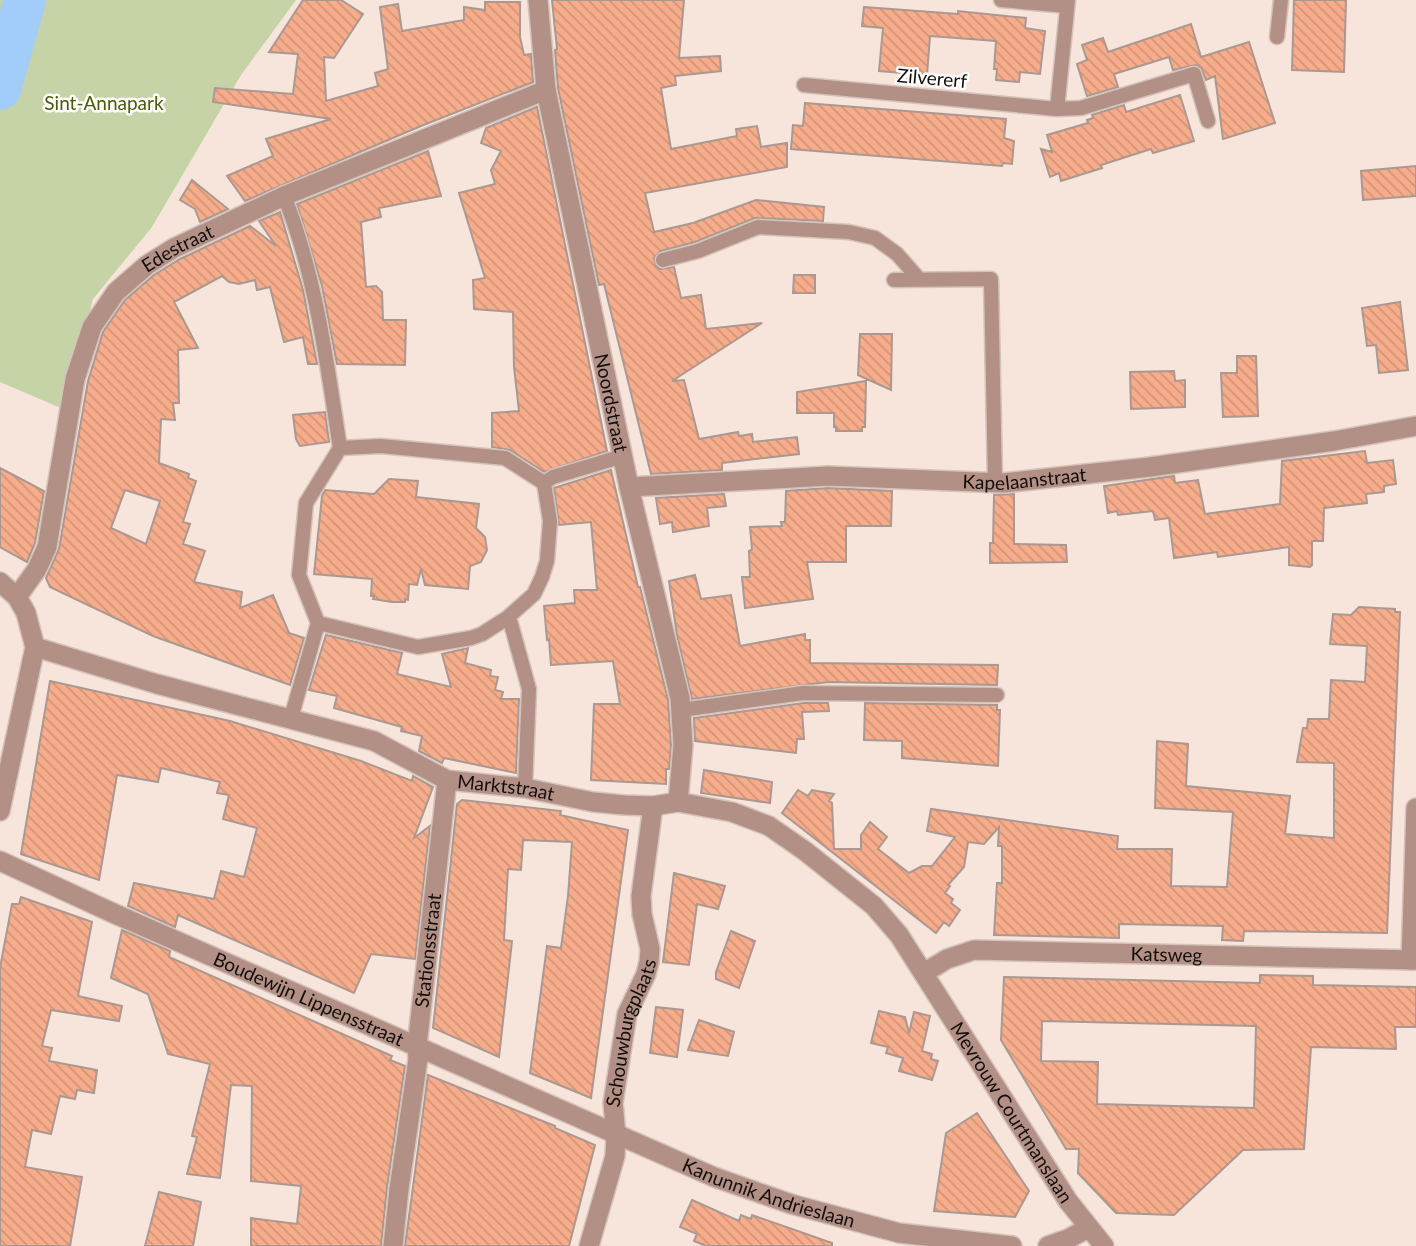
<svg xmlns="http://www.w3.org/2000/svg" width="1416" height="1246" font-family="Lato,sans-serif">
<defs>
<pattern id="building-back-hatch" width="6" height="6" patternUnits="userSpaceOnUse" patternTransform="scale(1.75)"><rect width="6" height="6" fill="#f7ad8c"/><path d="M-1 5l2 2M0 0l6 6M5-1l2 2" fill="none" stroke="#d39477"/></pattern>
</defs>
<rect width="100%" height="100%" fill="#f7e5dc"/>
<path fill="#c6d3a7" d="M0 0H296L241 75 152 227 93 299 63 409 0 382Z"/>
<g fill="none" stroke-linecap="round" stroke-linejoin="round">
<path stroke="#a2ccfa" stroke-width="42" d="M0 89 25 0"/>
</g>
<path fill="url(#building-back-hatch)" stroke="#aa9891" stroke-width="2" fill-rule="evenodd" d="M303 0H341L363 14 334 58 324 57 326 101 378 86 375 73 388 69 380 7 398 4 402 31 464 20V7L485 10V2H520V37L524 55 531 54 533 82 421 126 245 201 227 176 273 156 266 139 331 119 213 102 215 88 293 94 298 54 269 52Z
M552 0H684L679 58 720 56 721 71 675 76 676 85 661 88 671 149 737 136 736 129 757 126 761 147 787 143V167L645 193 654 232 693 223 756 200 824 207 823 221 755 218 695 242 661 251 654 258 656 266 660 269 674 267 681 298 701 295 706 329 762 323 672 381 684 380 699 439 738 432 739 436 752 434 753 442 797 437 799 454 722 463V470L651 474 604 284 599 285 558 88 555 50 557 49Z
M1294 0H1346L1344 72 1292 70Z
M864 7 958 14V11L1026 18 1025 28 1045 31 1040 74 1020 72 1019 82 996 80 997 69H994L996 41 930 36 927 75 879 71 883 28 862 26Z
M1191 24 1201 57 1249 42 1275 123 1223 139 1215 76 1206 80 1201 68 1196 65 1173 70 1169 57 1114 74 1118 87 1087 96 1077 64 1087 60 1082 45 1103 38 1108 52Z
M1180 95 1194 141 1153 153 1151 149 1101 165 1102 168 1061 181 1059 173 1050 177 1041 149 1052 152 1047 135 1088 123 1087 120 1093 118 1092 115 1124 105 1126 112Z
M805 103 1006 119 1004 138 1014 141 1012 164 1003 163 1002 166 791 149 793 125 803 126Z
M537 107 607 451 544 472 510 450 492 447V413L519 411 514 367 513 312 474 309 473 280 485 278 459 193 495 184 491 170 501 151 481 143 486 128Z
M428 151 441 196 379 208 381 217 361 222 366 287 376 286 382 292 383 320H406L405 365 337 364 322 286 297 204Z
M1416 166V196L1363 200 1361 171Z
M192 180 228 209 200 222 195 209 180 200Z
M280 212 303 290 317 364H308L303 337 284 342 270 287 257 290 255 280 239 284 229 282 222 276 174 302 198 348 178 350 179 403H173L175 420 161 419 159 463 189 474 188 478 196 481 183 522 190 524 183 544 205 551 194 582 242 592 240 608 273 595 289 633 304 638 290 685 153 636 50 587 46 578 59 549 88 381 103 332 125 300 154 275 180 259 250 226 276 246 259 221ZM125 490 160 501 146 544 111 528Z
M794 275H815V293H793Z
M1400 302 1408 370 1379 373 1376 345 1367 346 1362 308Z
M860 334H892L891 390 858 375Z
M1237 356H1256L1258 416 1223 417 1221 373H1237Z
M1174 371 1175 381 1185 380V407L1131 409 1130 372Z
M866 381 865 427H862V431H836V427H834V413H797V392Z
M325 412 329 442 300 446 296 439 293 415Z
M1365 451 1367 463 1393 460 1396 484 1384 486V492L1366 494 1367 503 1324 508 1323 541H1312V565L1310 567 1289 565V547L1218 557 1217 552 1174 558 1169 518 1155 520 1153 511 1118 515 1117 511 1108 513 1104 486 1174 476 1175 483 1198 480 1205 514 1280 504 1282 461Z
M0 468 44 491 35 543 27 562 0 547Z
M611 470 638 587H640L668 700 671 745 669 769H666V784L591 780 594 704H620L613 661 551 665 549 639 547 640 544 606 575 603 574 590H597L591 522 559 525 554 488Z
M389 479 418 481 416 497 479 504 476 528 485 537 487 550 481 562 470 566 468 589 425 585 421 569 417 585 409 584 408 600 405 599V602H392L373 599 374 596H371L372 579 314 574 322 496 325 490 374 494Z
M828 488 892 491 891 526H846V562H807L813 599 745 608 742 577H750L749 551 752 549 750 527 782 526 781 522H785L786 491Z
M724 494 726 506 707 508 709 526 673 532 672 522 660 524 656 498Z
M1014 494V544L1066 545 1067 562 990 563V543H993L994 495Z
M695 575 701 599 731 595 740 646 805 634V640H810V663L998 665 997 685 828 682 692 699 677 635 669 581Z
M1359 607 1395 609V612H1400L1387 933 1244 931 1243 941 1222 940 1223 926 1119 924V938L994 935 997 883H1002V846H998L999 827 984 844 968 842 964 867 948 885 950 886 945 893 953 899 951 903 960 910 949 926 944 922 936 933 782 813 798 790 808 796 812 790 834 794 829 801 832 803 834 849H861V835L870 822 887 837 878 849 909 873 922 866H932L955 837 927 831 931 809 1118 836 1117 849H1172L1171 886 1227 887 1233 812 1155 808 1157 741 1188 744 1186 786 1290 796 1285 834 1334 838V763L1297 762 1303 728H1307L1308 719H1329L1331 680 1365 682 1367 646 1330 644 1333 614 1351 615Z
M326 635 402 653 397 674 451 687 442 654 468 648 465 663 491 670 490 676 498 677 495 690 503 692 501 699H519L516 773 444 758 442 763 419 751 422 736 401 731 402 727 334 708 337 696 309 690Z
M50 681 230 721 361 761 412 781 413 776 433 787 414 838 430 826 415 959 371 954 354 993 178 915 175 927 128 906 134 883 214 899 221 871 244 877 257 828 223 819 229 795 217 793 220 782 161 768 158 782 117 775 99 880 21 854Z
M804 703H828L829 711 802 712 804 739H797L796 753 695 741 694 718Z
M865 703 997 705V710H1000L998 766 902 758V741L864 740Z
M704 770 772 782 770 803 701 793Z
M462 800 561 811 560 815 628 830 591 1098 530 1073 547 946 561 948 568 896 572 842 523 840 521 870 508 869 504 940 512 941 499 1057 433 1028 457 804Z
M674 873 725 886 718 909 697 904 689 965 663 962Z
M21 897 92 922 78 996 122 1006 119 1021 51 1010 42 1046 52 1048 49 1061 97 1070 94 1093 77 1090 75 1099 60 1096 51 1134 32 1130 25 1167 82 1177 70 1246H0V968L12 904H19Z
M122 930 170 951 169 957 392 1056 390 1060 405 1066 387 1187 381 1246H251V1218L297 1224 301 1186 251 1181 252 1086 231 1085 220 1178 187 1174 197 1137 192 1136 210 1064 168 1054 148 994 111 978Z
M731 931 755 941 739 988 716 979V972Z
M1260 975 1313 976V985L1416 987V1027H1395L1396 1049 1311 1047 1304 1149 1243 1150 1174 1215 1116 1213 1078 1173 1079 1149H1066L1001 1040 1004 977 1260 983ZM1042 1021 1256 1026 1254 1108 1097 1104 1098 1062 1041 1061Z
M656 1007 683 1010 677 1057 650 1053Z
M879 1011 905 1017 909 1033 914 1012 930 1016 922 1051 932 1054 931 1059 938 1061 932 1080 899 1071 903 1058 886 1053 888 1047 871 1043Z
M699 1020 734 1032 728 1056 688 1050Z
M428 1075 555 1126V1128L595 1145 569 1246H405Z
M977 1113 1029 1191 1015 1217 934 1211 946 1133Z
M159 1192 201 1202 193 1246H145Z
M692 1200 739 1221 741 1215 751 1219 752 1215 832 1243V1246H706L694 1241 697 1234 680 1227Z"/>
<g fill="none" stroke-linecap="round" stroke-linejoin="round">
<g stroke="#d3c3bb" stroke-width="17">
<path id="service" d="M1001 0 1067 6
M1277 37 1281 0
M804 85 1057 109 1068 0
M1057 109 1081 108 1194 74 1208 121
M284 196C316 275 327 364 340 448
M663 260 698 251 758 227 849 232 875 238 897 254 919 279
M894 280 991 279 995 483
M544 483 553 477 623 456
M507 618 511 624 529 689 525 788
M681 710 803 693 997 695
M291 718 318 623 299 575 306 503 340 448 381 446 505 458 544 483 550 521 547 561 542 577 534 594 507 618 482 634 471 638 418 647 318 623"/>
</g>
<g stroke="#d3c3bb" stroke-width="22">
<g id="minor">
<path id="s1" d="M629 487 828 476 1003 483 1150 467 1334 441 1416 426"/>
<path id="s2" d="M17 597 37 569 47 547 75 379 92 327 116 292 147 265 174 248 284 196 546 90"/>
<path d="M1411 960 1416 808"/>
<path id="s3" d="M924 973 947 959 974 950 1416 960"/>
<path id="s4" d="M616 1135 613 1103 627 1014 646 974 649 962 650 949 642 914 641 896 653 806"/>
</g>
</g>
<g stroke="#d3c3bb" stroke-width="22">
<g id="tertiary">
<path id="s5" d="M538 0 546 90 629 487 680 698 683 745 678 802"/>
<path d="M0 582 17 597 26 613 35 647 0 811"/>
<path id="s6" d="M35 647 157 684 374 741 447 780 525 788 593 802 624 805 653 806 678 802 732 812 769 826 805 851 874 906 899 935 1068 1201 1104 1246"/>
<path id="s7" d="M0 861 113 913 714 1177 791 1204 899 1233 1012 1246"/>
<path id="s8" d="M393 1246 399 1189 418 1059 417 1046 447 780"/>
<path d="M589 1246 615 1156 616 1135"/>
<path d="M1048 1246 1068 1239 1088 1228"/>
</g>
</g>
<use href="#service" stroke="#b39086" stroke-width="14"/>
<use href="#minor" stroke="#b39086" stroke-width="19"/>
<use href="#tertiary" stroke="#b39086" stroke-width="19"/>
</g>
<g text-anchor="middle" stroke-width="5" stroke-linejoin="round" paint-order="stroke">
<g font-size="19" fill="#130e0b" stroke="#fff">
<text transform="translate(932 78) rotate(5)" y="7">Zilvererf</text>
<text dy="7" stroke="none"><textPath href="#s2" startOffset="402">Edestraat</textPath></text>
<text dy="7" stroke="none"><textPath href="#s5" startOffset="410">Noordstraat</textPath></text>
<text dy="7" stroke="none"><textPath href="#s1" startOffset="396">Kapelaanstraat</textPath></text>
<text dy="7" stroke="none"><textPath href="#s6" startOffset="494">Marktstraat</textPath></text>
<text dy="7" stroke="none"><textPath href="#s8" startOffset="298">Stationsstraat</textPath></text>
<text dy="7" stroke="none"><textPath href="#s3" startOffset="248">Katsweg</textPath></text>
<text dy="7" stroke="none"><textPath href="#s7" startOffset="338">Boudewijn Lippensstraat</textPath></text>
<text dy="7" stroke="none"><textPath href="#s4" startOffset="105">Schouwburgplaats</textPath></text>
<text dy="7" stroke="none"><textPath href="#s6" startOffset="1143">Mevrouw Courtmanslaan</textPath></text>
<text dy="7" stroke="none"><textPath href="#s7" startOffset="838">Kanunnik Andrieslaan</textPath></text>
</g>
<g font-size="19" fill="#4c5b07" stroke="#fff">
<text x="104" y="110">Sint-Annapark</text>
</g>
</g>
</svg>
